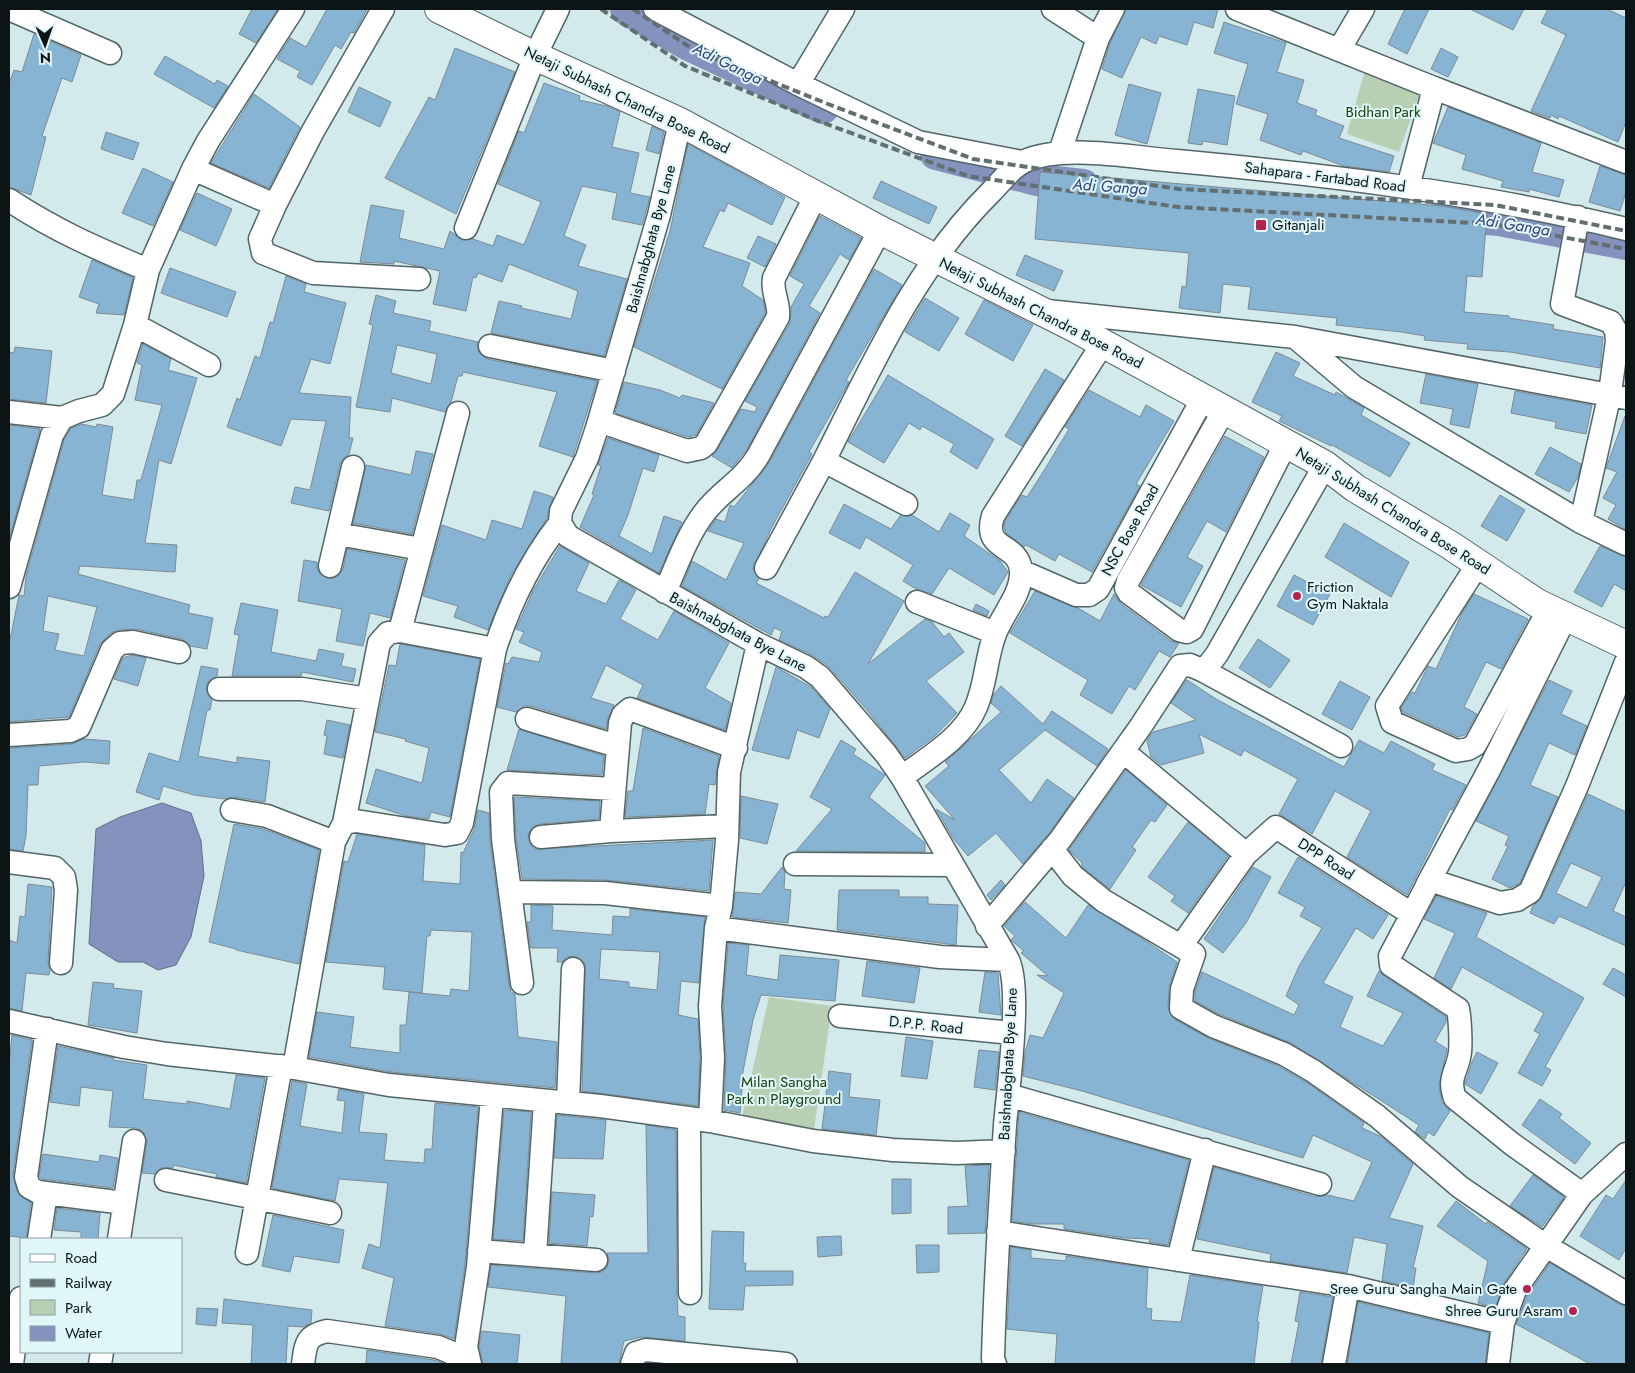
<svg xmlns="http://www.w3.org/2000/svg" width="1635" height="1373" font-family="Jost,sans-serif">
<rect width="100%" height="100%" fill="#d3eaec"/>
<path fill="#b9cfb4" d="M1365 70 1421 90 1399 152 1347 134Z
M769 997 832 1006 813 1136 741 1122Z"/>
<path fill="#8592bd" stroke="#616c8b" d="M162 803 191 813 201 841 204 876 191 937 176 965 158 970 143 962H118L89 944 96 829 120 817Z"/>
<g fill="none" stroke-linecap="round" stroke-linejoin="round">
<path stroke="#8592bd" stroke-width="32" d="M626 9 689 45 823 108
M936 154 1037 180 1083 185
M1443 215 1499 220 1626 244"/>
</g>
<path fill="#87b4d2" stroke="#7c8b96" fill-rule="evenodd" d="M252 9H278L256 43 239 34Z
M327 9H367L354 33 351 32 341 49 335 45 312 85 297 77 300 71 277 59 290 38 306 47Z
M1126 9H1218L1213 28 1194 22 1187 45 1159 36 1156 44 1141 37 1122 78 1102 69 1110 43Z
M1405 9H1429L1407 54 1388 44Z
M1470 9H1524L1513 30Z
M1548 9H1607L1626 18V122L1618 142 1559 116 1558 119 1551 115 1550 118 1531 111 1566 35 1541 23Z
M1224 22 1286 43 1277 72 1304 80 1297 103 1317 110 1315 115 1344 126 1339 138 1394 156 1389 172 1344 166 1303 151 1301 155 1260 140 1268 114 1236 104 1248 64 1214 53Z
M34 34 81 55 72 82 62 78 42 136 46 137 31 195 9 187V84L14 70 22 72Z
M455 48 515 72 456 214 385 178 429 97 435 100Z
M1441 48 1458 57 1448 77 1431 69Z
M165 56 215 84 217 80 228 86 214 108 154 74Z
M544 83 580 96 579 100 607 106 620 112 612 147 639 153 630 193 650 197 642 225 612 219 617 193 582 186 564 236 586 245 578 266 627 279 604 356 491 333 499 301 522 306 521 308 571 319 578 291 509 264 502 282 478 273 476 278 473 277 466 311 433 304 440 271 394 261V264L360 262 371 205 404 211 399 238 444 249 450 231 462 240 473 239 493 246 497 235 524 245 541 202 498 184 519 131 524 133Z
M1129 84 1161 93 1147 144 1115 135Z
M359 87 391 102 380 127 348 112Z
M1198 89 1235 96 1227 145 1203 141 1202 145 1188 143Z
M254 94 300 127 269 188 211 163Z
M1448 107 1541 143 1532 172 1564 180 1559 197 1529 189V192L1501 187 1503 181 1462 169 1466 155 1433 143Z
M652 126 664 132 659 154 646 150Z
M106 132 139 143 133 160 101 149Z
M688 144 785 197 772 225 728 203 724 212 720 210 703 247 750 263 742 286 763 300 765 309V313L722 389 634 347 670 231Z
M1600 166 1626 175V192L1620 211 1589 202Z
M143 168 173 182 153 226 122 213Z
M1040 172 1442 206 1487 214 1482 277 1467 276 1464 312 1509 316V318L1554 325 1553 329 1603 337 1600 368 1510 352 1467 349 1468 344 1424 340 1425 336 1401 332 1336 325 1337 318 1248 309 1251 287 1223 284 1220 313 1179 308 1182 286 1186 287 1189 253 1035 239Z
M881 181 937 207 929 224 873 198Z
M197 193 232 209 216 246 180 230Z
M820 216 861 238 849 260 840 254 809 306 820 313 747 449 732 468 712 456 717 450 741 409 755 412 757 407 745 401 790 323 791 307 804 284 790 276Z
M758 236 776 244 765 267 747 258Z
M1025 255 1063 271 1054 291 1016 275Z
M92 260 133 278 124 315 96 313 99 304 79 297Z
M170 268 236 292 227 317 161 293Z
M874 269 902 285 846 380 849 382 809 452 812 454 772 527 753 569 759 579 756 583 824 618 825 616 828 617 855 572 904 601 868 664 925 619 932 622 944 637 949 633 964 652 926 681 957 713 935 736 905 758 867 710 828 666 812 655 779 640 782 631 774 628 771 635 682 586 692 561 726 580 744 543 708 531 716 519 725 522 730 505 734 507 769 463Z
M286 276 306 284 304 292 346 303 330 364 311 359 299 393 351 397 349 438H353L349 454 344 458 340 464 329 511 291 503 295 487 310 490 326 421 291 419 281 446 227 427 237 398 240 400 255 356 260 358 270 322 273 323Z
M376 295 396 301 393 313 431 321 429 331 478 342V351L487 359 597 381 573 457 539 446 557 392 463 372 462 376H458L451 402 445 412 392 398 390 412 356 407 373 325 369 324ZM397 345 437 354 431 384 391 373Z
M925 298 959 318 939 351 905 332Z
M984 300 1033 325 1013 361 965 334Z
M143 344 171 359 168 370 197 378 171 464 159 460 145 543 177 545 175 572 80 566 78 574 190 605 188 613 213 618 207 649 190 646 182 639 136 629 118 630 111 633 100 644 69 717 9 722V644L13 625 19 595 24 596 26 576 64 440 71 428 82 424 96 427 97 424 113 427 102 495 134 500 137 480H141L162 405 135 400 142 365 137 363ZM48 596 97 607 84 656 55 650 59 634 43 631Z
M15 347 52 351 46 403 9 399V352L14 353Z
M1276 352 1300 363 1293 376 1335 395 1336 392 1345 397 1364 408 1361 415 1410 443 1390 477 1332 445 1331 446 1279 421 1282 416 1252 402Z
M1045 369 1064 380 1022 446 1005 436Z
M1426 374 1478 384 1469 428 1450 424 1453 409 1420 403Z
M888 375 994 439 977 469 950 452 954 444 922 426 920 430 909 423 884 463 848 442Z
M624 382 660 390 680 398 682 395 714 403 696 435 688 437 615 413Z
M1089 390 1140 417 1146 405 1174 421 1136 484 1140 486 1092 572 1059 554 1055 561 1026 545 1024 547 1006 533 1004 527 1005 521 1022 495 1027 497 1045 469 1069 429 1065 427Z
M1515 391 1592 405 1586 434 1555 428 1556 422 1511 413Z
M1625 416 1626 417V530L1608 519 1616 505 1603 498 1617 472 1606 468Z
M9 425 40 429 9 540Z
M1225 436 1264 457 1226 532 1207 521 1187 557 1203 566 1181 607 1141 585Z
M608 438 659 455 654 472 643 468 628 515 619 536 652 554 664 516 682 522 659 573 580 527 594 495 592 494 601 466 598 465Z
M1550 447 1581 464 1578 477 1569 492 1535 474Z
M416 451 433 454 412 534 353 523 366 465 411 475Z
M534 491 553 497 547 518 510 577 488 630 454 617 458 606 423 596 442 525 486 540 492 520 522 529Z
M1500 495 1525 510 1507 541 1481 526Z
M844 504 891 529 900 516 912 515 939 532 950 513 970 525 964 536 1000 561 1008 572 994 595 949 568 932 594 916 589 903 581 913 565 866 537 860 549 829 533Z
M1344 523 1409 562 1391 597 1325 557Z
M560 546 589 563 576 591 606 604 619 580 636 590 620 619 658 640 674 611 729 643 705 688 731 703 725 730 637 698 643 685 606 665 591 698 614 705 608 718 606 729 531 706H524L516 712 497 707 506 663 508 664 512 657 539 662 542 652 519 642 524 632 516 629 534 589Z
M1600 546 1626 557V591L1614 584 1602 607 1574 592Z
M347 549 405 560 390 618 370 613 363 646 336 641 342 609 298 601 304 560 317 562V569L321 575 333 579 339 575 343 569Z
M1294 575 1330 594 1313 625 1277 606Z
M1035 591 1078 608 1100 621 1114 594 1121 604 1171 641 1179 643 1170 657 1159 651 1135 690 1129 686 1112 714 1080 695 1088 680 1010 633Z
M1474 594 1528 619 1501 669 1486 662 1464 707 1477 714 1465 735 1458 737 1403 712 1401 708 1412 692 1415 693 1428 666 1436 669 1462 613Z
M241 603 278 610 271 652 316 661 319 649 344 654 341 666 356 669 353 682 302 672 301 676H232L239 635 234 634Z
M976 604 989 611 987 616 973 610Z
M1258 639 1290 660 1270 688 1239 668Z
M400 644 480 659 450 817 431 812 429 819 406 816 366 803 376 769 422 783 429 748 405 741 406 739 375 732 389 665 396 666Z
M132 655 146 658 138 686 114 679 123 658Z
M201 666 218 669 217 676 208 682 206 689 212 700 210 710H207L198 756 237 763V757L270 761 265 802 234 797 225 799 194 795 163 786 159 800 136 792 149 753 179 762Z
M776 667 811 687 830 709 819 738 797 730 789 759 752 750Z
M1187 680 1216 699 1344 767 1359 740 1384 753 1391 741 1435 764 1432 770 1466 785 1452 810 1450 809 1407 895 1347 857 1371 811 1335 791 1312 834 1279 814 1298 779 1244 750 1241 756 1199 734 1204 753 1161 765 1151 757 1147 741 1153 732 1196 720 1171 703Z
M1549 680 1572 691 1561 714 1587 726 1575 755 1549 743 1530 785 1558 797 1520 883 1510 888 1492 879 1508 846 1505 845 1509 836 1476 821Z
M1340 681 1370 697 1352 730 1322 714Z
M1001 686 1043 724 1052 711 1108 749 1097 766 1045 730 999 770 1031 803 1047 779 1074 798 1050 832 1023 864 996 833 968 856 953 838 936 809 955 820 925 786 949 766 945 762 1001 712 991 703 994 694Z
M327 720 350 725 343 758 324 754 327 736 324 735Z
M643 728 719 756 715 785 709 784 705 814 625 817 628 791H633Z
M519 729 604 756 602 775 507 770Z
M84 739 110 741 109 764 85 762 39 766 38 785H28L26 836 23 851 9 849V748L71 744Z
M841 740 856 749 853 754 885 775 869 797 925 843V852L796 851 832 809 810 797Z
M1126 770 1167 805 1155 822 1151 820 1132 847 1136 850 1110 889 1082 867V863L1069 850Z
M1588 794 1626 812V882L1613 911 1626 917V946L1559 916 1554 924 1530 913 1533 906 1542 897ZM1571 863 1602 877 1587 908 1556 893Z
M741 796 778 804 767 844 740 838Z
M514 797 600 801 599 819 540 824 533 827 529 832 528 839 531 845 536 849 713 840 709 891 605 880 522 879 516 838Z
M478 810 489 813 490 841 509 985 511 992 515 994 518 1037 557 1042 555 1088 391 1072 309 1057 317 1012 354 1017 350 1047 400 1053V1025H406L409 992 450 996 451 989 469 991 472 932 431 930 430 936H427L422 993 383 989 385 967 326 962 344 861 348 862 357 834 425 845 423 881 460 884 461 852 463 853 474 829Z
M1188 822 1228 856 1188 913 1171 901 1175 896 1148 877Z
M234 824 263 829 319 850 299 964 236 950V949L209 942Z
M1298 857 1388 915 1373 939 1356 928 1323 983 1353 997 1340 1027 1383 1046 1403 1013 1367 996 1379 971 1384 976 1446 1017V1022L1435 1041 1447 1049 1439 1086 1442 1102 1450 1111 1434 1136 1428 1132 1425 1139 1415 1132 1419 1125 1291 1043 1219 1014 1195 1001V992L1202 972 1294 1015 1299 1005 1286 996 1299 966 1322 928 1300 916 1305 907 1278 893Z
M782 867 785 872 784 889 791 890 788 923 732 917 735 892 761 894Z
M1253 867 1271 877 1246 923 1223 953 1204 939Z
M1001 880 1005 885 991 900 987 895Z
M28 884 52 887 48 962 50 970 49 975 26 973 22 1011 9 1008V940L17 943 20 916 25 917Z
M839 890H899V897H928V904L958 905 956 945 837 930Z
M1436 896 1487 913 1476 937 1584 998 1545 1067 1551 1070 1542 1086 1518 1073 1540 1034 1534 1031 1544 1013 1462 967 1451 989 1434 978 1455 933 1424 919Z
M1025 902 1066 938 1088 905 1149 943 1177 962 1169 988 1168 1008 1174 1019 1208 1038 1278 1066 1306 1082 1364 1123 1362 1128 1380 1136 1413 1164 1389 1218 1423 1226 1413 1268H1416L1413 1288 1382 1281 1387 1244 1354 1237 1347 1273 1270 1261 1271 1254 1197 1239 1214 1167 1316 1197 1327 1195 1354 1201 1372 1162 1313 1135 1303 1158 1082 1091 1023 1076 1025 1053 1030 1035 1043 1038 1064 993 1037 975 1048 976 1021 953 1024 951 1011 940 1015 936 1004 926Z
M531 905 553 906 552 930 612 935 613 916 630 917V909L705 917 699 983 681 981 678 1015 698 1019 700 1058 698 1106 582 1091 585 963 574 956 567 957 562 962H557L558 948H531L527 922H531ZM601 949 660 952 657 990 629 987V982L599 979Z
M728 943 749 945 746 975 778 980 780 955 839 960 835 1001 761 995 753 1020 740 1087 742 1088 740 1113 724 1110 726 1057 723 1006Z
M867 961 920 968 914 1003 862 996Z
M1613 968 1626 975V997L1603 984Z
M985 972 998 973 1001 1015 979 1012Z
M93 982 114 984 113 988 142 991 137 1033 88 1025Z
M12 1035 32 1040 13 1175 17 1191 31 1203 26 1238 9 1236V1065Z
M906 1037 933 1041 927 1079 901 1076Z
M58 1046 114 1058 113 1060 147 1065 143 1099 187 1104V1101L230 1109 236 1075 265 1078 246 1183 216 1177 217 1174 173 1165V1168H161L155 1174 142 1173 147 1142 143 1131 136 1128 109 1127 113 1091 81 1087 79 1106 50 1102Z
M979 1050 999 1052 995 1090 974 1087Z
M1477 1052 1498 1063 1481 1094 1465 1084 1472 1062Z
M829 1071 851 1074 849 1097 880 1100 876 1135 822 1129Z
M292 1081 307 1084 300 1126 342 1133 345 1101 337 1100 339 1089 364 1094 359 1132 387 1134 384 1160 424 1163 425 1149H432L435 1103 478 1107 465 1265 454 1339 440 1334 385 1326 394 1278 362 1268 369 1244 380 1248 388 1183 339 1179 335 1201 272 1188Z
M1540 1099 1562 1114 1559 1118 1591 1143 1575 1164 1522 1125Z
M504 1110 531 1112 523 1241 493 1239Z
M1019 1112 1189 1160 1168 1245 1149 1242 1150 1239 1125 1238 1064 1229V1224H1032L1012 1221Z
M557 1115 606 1120 603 1159 554 1158Z
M646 1125 676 1130 677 1293 678 1316 685 1317V1341L642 1337 624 1341 619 1364H561L566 1296 488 1287 491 1265 595 1273 602 1272 607 1267 609 1261 607 1253H648Z
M43 1154 99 1162 100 1155 118 1158 113 1188 42 1179 39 1176Z
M989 1165 985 1233 948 1234V1207L968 1206 965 1166Z
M1533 1175 1564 1197 1542 1227 1510 1206Z
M892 1179H911V1213L892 1214Z
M1626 1180V1248L1619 1260 1580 1236 1606 1195 1613 1199Z
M552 1192 595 1195 593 1217 590 1216 587 1246 549 1243Z
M1456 1201 1486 1224 1487 1222 1527 1249 1504 1283 1495 1308 1478 1303 1488 1261 1437 1226Z
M57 1208 100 1213 98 1239H81V1232L54 1230Z
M273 1215 344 1230 339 1263 294 1256 290 1272 262 1266Z
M712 1231 744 1232 743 1263H746L745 1271H793V1285L745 1286 743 1310 709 1309Z
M841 1236 842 1255 818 1257 817 1237Z
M916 1245H939V1272L917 1273Z
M1011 1247 1031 1250V1258L1066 1261V1256L1148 1268 1146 1308 1152 1309 1151 1320 1181 1322 1190 1275 1263 1286 1257 1322H1259L1254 1364H1055L1057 1334 1007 1329Z
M1550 1263 1619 1304 1626 1306V1364H1590L1516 1324 1527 1296Z
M1300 1292 1333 1297 1321 1364H1291L1299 1322 1295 1321Z
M224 1299 312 1310 311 1323 303 1327 288 1326 286 1364H251L253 1325 222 1323Z
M1358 1302 1489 1333 1485 1364H1347Z
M197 1308 218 1309 216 1326 196 1324Z
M482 1331 520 1335 517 1364H483L479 1346Z
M367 1350 434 1360 445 1364H366Z"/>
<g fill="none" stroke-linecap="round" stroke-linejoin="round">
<g stroke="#516568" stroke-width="25">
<path id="minor" d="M9 9 110 53
M655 9 798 84 918 142 1022 162
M1053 9 1098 38
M1237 9 1434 88 1408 187
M1339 50 1363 9
M798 84 843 9
M1434 88 1626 162
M680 122 659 215 597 428 587 458 561 511 560 523 568 536 758 644 806 667 820 677 886 754 902 777 1008 960C1022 988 1008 1089 1005 1125 1000 1203 995 1281 993 1359L995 1364
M1060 152 1098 38 1113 9
M193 169 275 205 313 131 383 9
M9 200C56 231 96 248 148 270
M275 205 260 239 263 253 313 273 419 279
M1578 217 1562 304 1611 322 1616 331 1617 341 1610 393 1581 522
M466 228 535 56 558 9
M1047 311 1295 337 1626 398
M135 325 209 365
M1295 337 1354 387 1581 522 1626 544
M490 346 614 371
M1224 410 1128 581 1126 588 1129 593 1179 630 1187 632 1192 629 1286 443
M9 412 62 418
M599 421 687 451 701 448 706 444 778 317C780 303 771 292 774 278L816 195
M906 504 824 461C871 367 915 267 991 192 1000 183 1011 168 1023 162 1061 143 1135 158 1177 161 1328 175 1479 193 1626 229
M338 534 421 549
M1478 564 1387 706 1392 722 1456 751 1468 749 1475 745 1549 609
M330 566 353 467
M766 568 824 461
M1021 571 1076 595H1089L1098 589 1203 398
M9 587 52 435 62 418 79 411 102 405 113 394 135 325 148 270 193 169 208 141 293 9
M665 592C677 565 687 535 705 512 722 490 742 482 758 456L880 230
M917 602 995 633
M400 631 458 413
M1204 671 1341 746
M219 689H302L368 699
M527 719 617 746
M9 735 70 731 79 727 112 650 120 643 133 642 179 652
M1123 751 1246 854 1181 946
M902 777C927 758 963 738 976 707 986 684 986 657 995 634 1003 613 1022 594 1021 571 1019 542 982 552 993 516L1103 343
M232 810 267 816 334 842
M344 823 379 643 388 633 400 631 495 649
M611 831 620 723 623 715 630 709 736 748
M541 837 611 831 727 826
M1052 849 1073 876 1104 901 1194 954 1182 989 1181 1008 1213 1026 1284 1054 1313 1071 1377 1116 1460 1187 1546 1246 1626 1293
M1246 854 1276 827 1410 913
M9 862 55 868 64 877 66 890 61 963
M795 864 951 865
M1427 885 1489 770 1566 616
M511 892 605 893 721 906
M987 926 1060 840 1141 726 1180 666 1190 665 1204 671 1217 654 1325 465
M716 928 940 957 1008 960
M522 983 503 839 501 792 508 783 613 789
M840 1016 1012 1033
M9 1021 124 1047 167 1054 294 1068 389 1085 600 1106 710 1121 813 1141 893 1150 957 1153 1004 1151
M47 1029 26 1177 29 1187 38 1192 124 1203
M294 1068 334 842 344 823 356 821 445 835 457 833 462 823 495 649C510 603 530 561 560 523
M1008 1095 1320 1184
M568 1103 573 969
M689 1119 690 1293
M710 1121 713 1058 710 1006 716 928 721 906 727 840 729 772 758 644
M166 1180 330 1213
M1582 1194 1512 1144 1455 1098C1447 1077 1458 1071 1460 1052 1461 1042 1460 1019 1458 1009L1391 965 1390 956 1430 880 1500 903 1517 900 1530 892 1577 786 1626 662
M998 1232 1348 1286 1503 1323
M39 1239 46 1193
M119 1239 134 1141
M479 1251 596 1260
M247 1253 281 1066
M535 1255 545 1101
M1178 1260 1205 1150
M12 1364 21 1298
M100 1364 102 1352
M303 1364C306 1344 305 1336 327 1331L438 1347 450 1352 467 1364
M470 1364 466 1347 478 1267 492 1097
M632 1364 636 1353 646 1350 786 1364
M1334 1364 1348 1286
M1498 1364 1503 1323 1515 1290 1582 1194 1626 1154"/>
</g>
<g stroke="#516568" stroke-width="30">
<path id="major" d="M439 9 535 56 680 122 880 230 1073 327 1325 465 1355 488 1450 545 1537 603 1626 645"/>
</g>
<use href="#minor" stroke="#fff" stroke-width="22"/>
<use href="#major" stroke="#fff" stroke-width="28"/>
<path stroke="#616f71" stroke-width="4" stroke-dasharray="8 4" stroke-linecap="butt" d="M601 9 685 66 821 122 968 176 1178 207 1493 224 1626 249
M633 9 694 50 828 104 973 159 1179 189 1495 205 1626 231"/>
</g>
<g fill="#b42450" stroke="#e0f7fa" stroke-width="2">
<rect x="1255" y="219" width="12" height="12" rx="2.5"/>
<circle cx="1297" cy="596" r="5"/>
<circle cx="1527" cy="1289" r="5"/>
<circle cx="1573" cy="1311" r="5"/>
</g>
<g text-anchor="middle" stroke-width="4" stroke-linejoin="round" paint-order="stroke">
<g font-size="15" fill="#0c1415" stroke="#e0f7fa">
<text transform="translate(627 100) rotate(26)" y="5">Netaji Subhash Chandra Bose Road</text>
<text transform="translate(1325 177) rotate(7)" y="5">Sahapara - Fartabad Road</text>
<text transform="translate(651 239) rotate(-75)" y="5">Baishnabghata Bye Lane</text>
<text transform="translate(1041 313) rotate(27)" y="5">Netaji Subhash Chandra Bose Road</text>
<text transform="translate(1393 511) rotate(32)" y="5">Netaji Subhash Chandra Bose Road</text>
<text transform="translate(1130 530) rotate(-61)" y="5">NSC Bose Road</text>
<text transform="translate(738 632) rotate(28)" y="5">Baishnabghata Bye Lane</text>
<text transform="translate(1326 859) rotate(33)" y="5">DPP Road</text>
<text transform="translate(926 1025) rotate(6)" y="5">D.P.P. Road</text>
<text transform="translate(1008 1064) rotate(-87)" y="5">Baishnabghata Bye Lane</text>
</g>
<g font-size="15" fill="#164009" stroke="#e0f7fa">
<text x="1383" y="117">Bidhan Park</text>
<text x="784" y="1087">Milan Sangha<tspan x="784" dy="17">Park n Playground</tspan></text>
</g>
<g font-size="15" fill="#0c1415" stroke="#e0f7fa" text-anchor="start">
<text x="1272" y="230">Gitanjali</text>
<text x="1307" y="592">Friction<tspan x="1307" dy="17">Gym Naktala</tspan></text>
<text x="1517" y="1294" text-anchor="end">Sree Guru Sangha Main Gate</text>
<text x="1563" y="1316" text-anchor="end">Shree Guru Asram</text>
</g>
<g font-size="16" font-style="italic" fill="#334178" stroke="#e0f7fa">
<text transform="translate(728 63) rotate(26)" y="6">Adi Ganga</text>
<text transform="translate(1110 186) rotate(4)" y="6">Adi Ganga</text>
<text transform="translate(1513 224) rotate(9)" y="6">Adi Ganga</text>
</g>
</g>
<rect width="1635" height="1373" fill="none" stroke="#0c1415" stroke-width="20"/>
<rect x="20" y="1238" width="162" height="115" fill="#e0f7fa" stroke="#8b9c9e"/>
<rect x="30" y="1254" width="25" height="8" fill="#ffffff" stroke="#8b9c9e"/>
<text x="65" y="1263" font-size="15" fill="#0c1415">Road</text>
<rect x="30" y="1279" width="25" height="8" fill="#616f71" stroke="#8b9c9e"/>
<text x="65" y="1288" font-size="15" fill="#0c1415">Railway</text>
<rect x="30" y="1300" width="25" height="15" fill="#b9cfb4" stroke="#8b9c9e"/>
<text x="65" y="1313" font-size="15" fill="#0c1415">Park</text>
<rect x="30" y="1326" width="25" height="15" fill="#8592bd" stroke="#8b9c9e"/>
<text x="65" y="1338" font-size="15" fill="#0c1415">Water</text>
<g transform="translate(45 45) rotate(178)" stroke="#e0f7fa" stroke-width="4" paint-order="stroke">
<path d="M0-4L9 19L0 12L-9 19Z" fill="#0c1415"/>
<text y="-8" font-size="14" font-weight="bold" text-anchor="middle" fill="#0c1415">N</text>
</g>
</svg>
